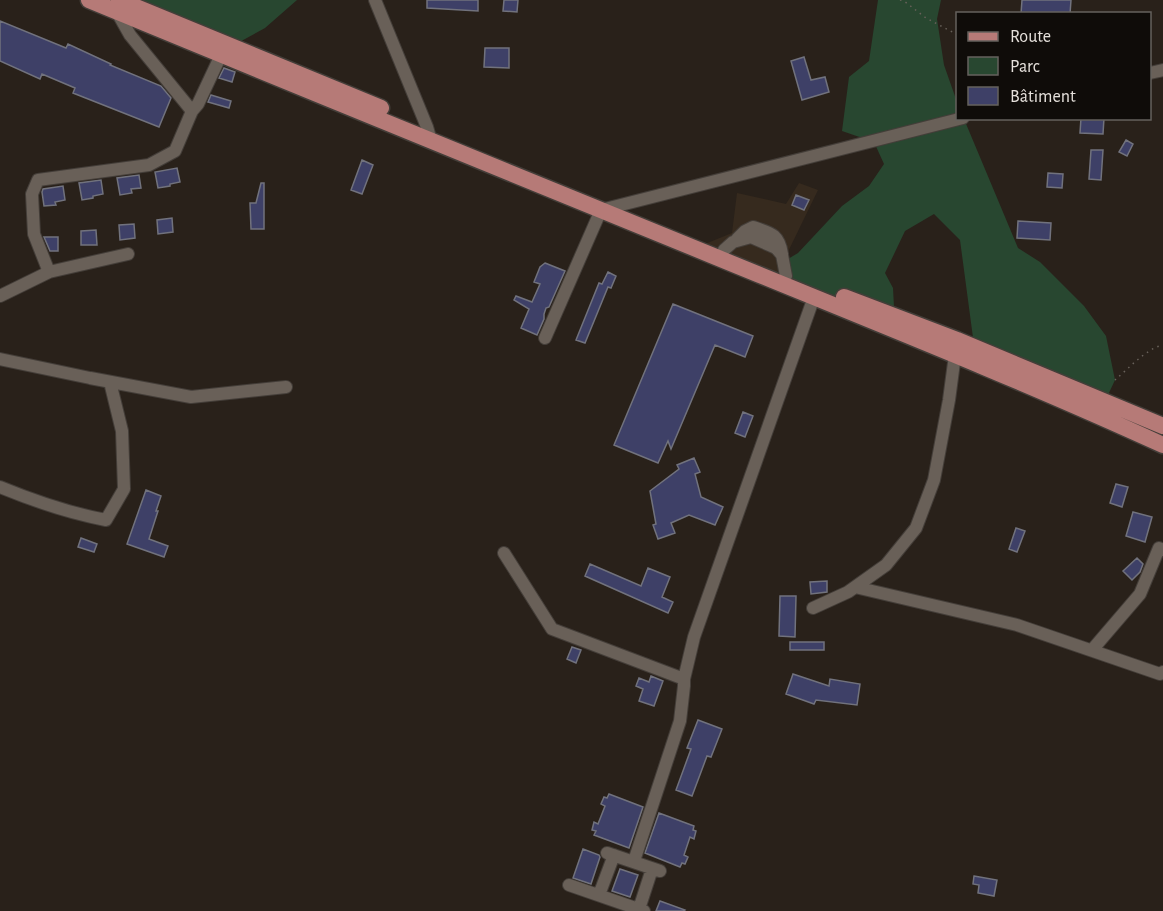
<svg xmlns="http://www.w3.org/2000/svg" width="1163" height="911" font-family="'Alegreya Sans',sans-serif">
<rect width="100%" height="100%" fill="#29211a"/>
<path fill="#362a1e" d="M799 183 818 190 783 262 786 281 700 246 732 233 737 193 786 204Z"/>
<path fill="#284730" d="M117 0H297L265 28 223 51Z
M878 0H941L937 19 944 65 957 102 958 118 964 119 1018 248 1040 262 1084 306 1106 336 1115 380 1100 412 976 360 960 240 934 214 905 231 885 273 893 288 895 326 786 281 783 262 798 253 842 206 869 186 884 164 874 142 842 131 849 77 869 61Z"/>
<path fill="#3e4067" stroke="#71727d" stroke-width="1.5" d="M427 0H478V11L427 8Z
M504 0H518L517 12 503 11Z
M1022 0H1071L1070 14H1021Z
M0 21 66 48 68 44 111 64 110 65 161 86 171 98 159 127 73 93 75 88 42 74 40 79 0 61Z
M485 48H509V68L484 67Z
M804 57 811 80 825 77 829 92 802 100 791 61Z
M224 68 235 72 232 82 219 78Z
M211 95 231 101 229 108 208 102Z
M1081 118H1104L1103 134 1080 133Z
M1126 140 1133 144 1127 156 1119 152Z
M1091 150H1103L1101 180 1089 179Z
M362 160 373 165 362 194 351 190Z
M177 168 180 182 170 184V186L158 188 155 172Z
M1048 173 1063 174 1062 188 1047 187Z
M139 175 141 188 131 189 132 193 120 195 117 178Z
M101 180 103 194 93 196V198L82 200 79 183Z
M261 183H264V229H251L250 203H256Z
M63 186 65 200 55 202 56 205 44 206 42 192 43 189Z
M796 195 809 200 804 210 792 205Z
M172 218 173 232 158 234 157 220Z
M1018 221 1051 223 1050 240 1017 238Z
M134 224 135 238 120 240 119 225Z
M96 230 97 245H81V231Z
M44 237H58V251H50Z
M545 263 565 271 549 307 546 308 544 314V319L537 335 521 328 529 309 514 300 516 296 532 302 540 284 534 282 540 267Z
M608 272 616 276 611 288 608 287 585 343 576 340 599 283 602 284Z
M673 304 753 336 745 357 715 345 671 449 668 441 658 463 614 445Z
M743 412 753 416 745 437 735 433Z
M694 458 700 472 695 474 701 497 723 507 715 525 689 515 671 523 675 533 658 539 653 525 656 524 650 491 679 469 677 465Z
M1116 484 1128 487 1122 507 1110 503Z
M146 490 161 496 156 511H158L149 539 168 546 164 557 127 544Z
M1133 512 1152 517 1145 542 1126 536Z
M1016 528 1025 531 1017 552 1009 549Z
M81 538 97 544 94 552 78 547Z
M1137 558 1143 564 1140 572 1132 580 1123 571Z
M590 564 641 586 648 568 670 577 662 597 673 602 668 613 585 576Z
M827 581V592L811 594 810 582Z
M780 596H796L795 637 779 636Z
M790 642H824V650H790Z
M572 647 581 650 576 663 567 659Z
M793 674 829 686 830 679 860 684 857 705 816 700 814 704 786 694Z
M651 676 663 681 654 706 639 701 643 689 636 686 639 678 649 682Z
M698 720 722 729 711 757 707 756 692 796 676 790 691 749 687 748Z
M609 794 643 807 629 848 594 835 596 831 592 830 594 822 598 824 605 806 601 804 604 797 607 798Z
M659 813 694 826 693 830 696 831 694 839 690 837 684 855 688 857 685 864 682 863 680 867 645 853Z
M583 849 599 855 600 857 591 884 573 878Z
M620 869 638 875 630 897 612 891Z
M974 876 997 880 994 896 978 893 979 885 973 884Z
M660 901 685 910 684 911H656Z"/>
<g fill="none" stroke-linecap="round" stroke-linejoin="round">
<g stroke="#443e39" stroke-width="14">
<path id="minor" d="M375 0 427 127 431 141
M117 12 130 35 192 111
M1150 73 1163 70
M737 239 745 231 753 227C771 233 779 234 782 254
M724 250 733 242 751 237 776 248 782 255 786 276
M49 272 34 234 32 194 38 180 149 165 175 151 192 111 198 104 221 55
M0 296 49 272 128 254
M545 338 601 210 963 118
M0 359 90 378 191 397 286 387
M0 487C34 501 69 513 106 520L124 489 122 431 110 382
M504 553 552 629 684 679
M855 587 1017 625 1160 674 1163 672
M813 608 848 592 886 565 916 528 934 480 949 400 955 355
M1092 650 1140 594 1159 548 1163 550
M607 853 660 871
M634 861 680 721 684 686V679L694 637 814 297
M569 885 644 911
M599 895 614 855
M639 909 652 869"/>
</g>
<g stroke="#443e39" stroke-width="19">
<path id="major" d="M89 0C296 86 503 170 711 255 862 317 1014 377 1163 445
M119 0 381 108
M844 297 957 340 1163 426"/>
</g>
<path stroke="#68615a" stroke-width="1.5" stroke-dasharray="1.5 4.5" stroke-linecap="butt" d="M900 0 904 1 926 18 958 35
M1115 380C1128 369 1147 348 1163 345"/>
<use href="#minor" stroke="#696058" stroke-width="12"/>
<use href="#major" stroke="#b67a77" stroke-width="16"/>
</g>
<rect x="956" y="12" width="195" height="108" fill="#0f0c09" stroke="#65615d" stroke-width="1.5"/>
<rect x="968" y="32" width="30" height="9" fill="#b67a77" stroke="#65615d" stroke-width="1.5"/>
<text x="1010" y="42" font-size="18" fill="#e6e1dc">Route</text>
<rect x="968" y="57" width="30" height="18" fill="#284730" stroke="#65615d" stroke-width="1.5"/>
<text x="1010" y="72" font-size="18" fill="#e6e1dc">Parc</text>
<rect x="968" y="87" width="30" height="18" fill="#3e4067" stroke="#65615d" stroke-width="1.5"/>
<text x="1010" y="102" font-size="18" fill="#e6e1dc">Bâtiment</text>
</svg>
